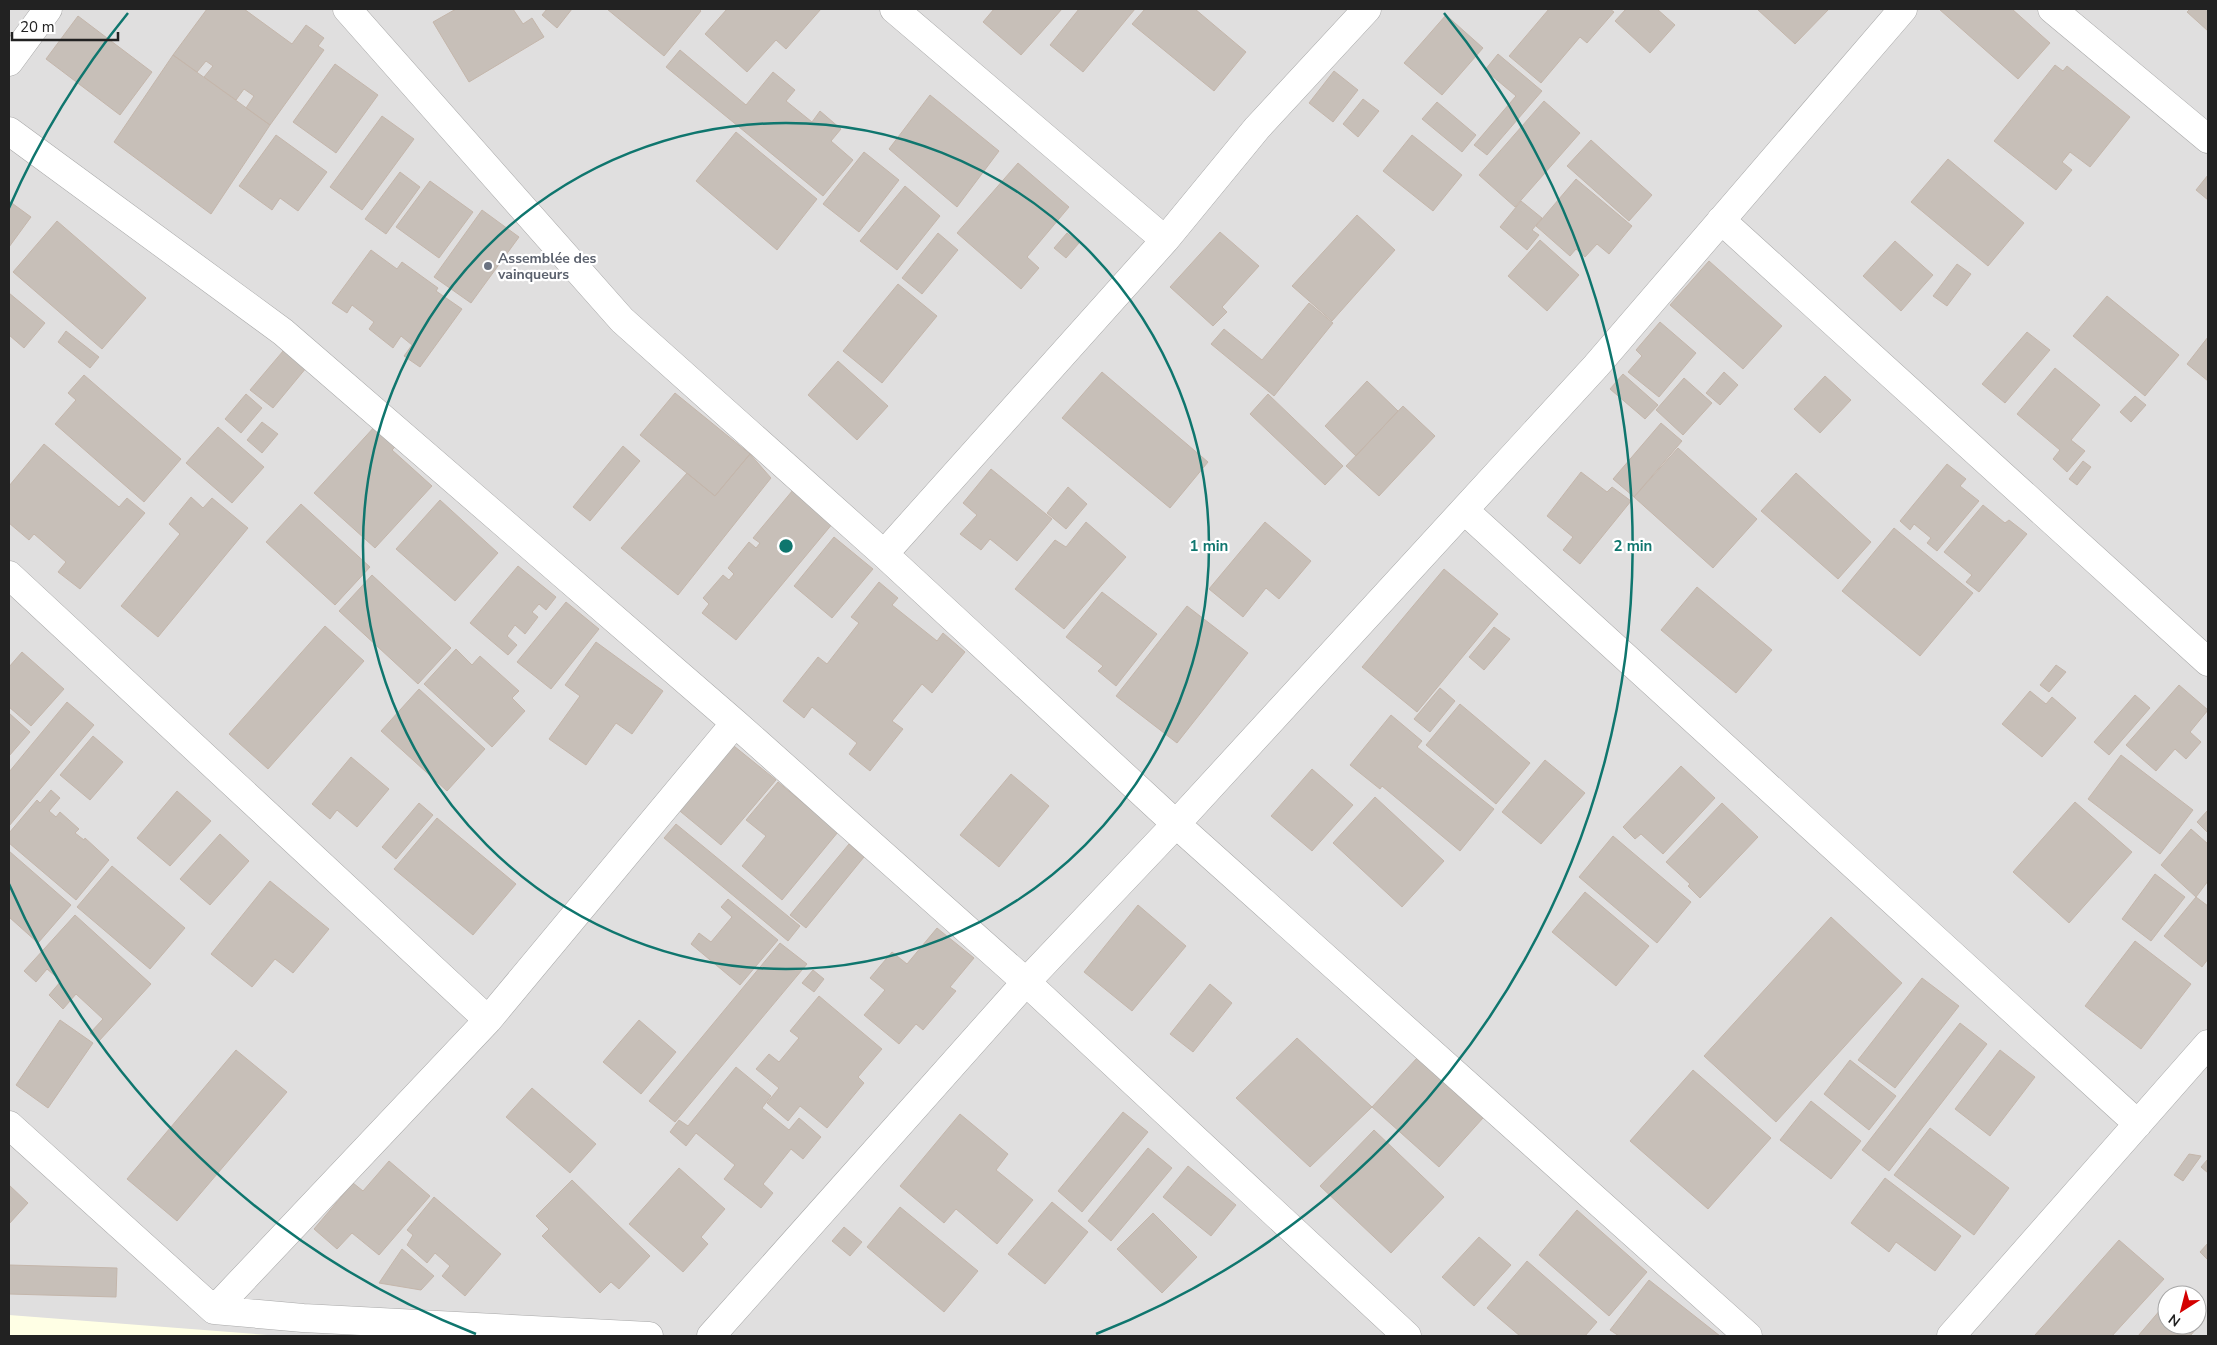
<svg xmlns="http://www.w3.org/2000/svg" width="2217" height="1345" font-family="'Nunito Sans',sans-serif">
<rect width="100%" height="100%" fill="#f2efe9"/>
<path fill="#e0dfdf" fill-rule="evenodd" d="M9 9H2208V1336H9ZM2167 1295H2197V1325H2167Z"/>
<path fill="#ffffe5" d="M9 1315 281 1336H9Z"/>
<path fill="#c7bfb8" stroke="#c4b6ab" d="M207 9H244L292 44 306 25 324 38 318 46 324 50 270 125 246 108 254 96 244 89 236 100 204 77 213 66 206 61 197 72 173 55Z
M456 9H513L523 24 532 18 544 37 469 82 433 22Z
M547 9H572L557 28 542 15Z
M607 9H699L701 11 664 56Z
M727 9H821L786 49 776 40 747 72 705 34Z
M994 9H1062L1021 55 983 22Z
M1079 9H1135L1083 72 1050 45Z
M1145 9H1195L1246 52 1214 91 1132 24Z
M1549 9H1610L1614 12 1587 43 1580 37 1541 83 1509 56Z
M1626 9H1657L1675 25 1650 53 1615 21Z
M1757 9H1829L1795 44Z
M1939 9H2012L2050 43 2018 79Z
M2190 9H2208V31L2187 12Z
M1446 15 1483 48 1442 95 1404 63Z
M78 16 152 72 120 115 46 59Z
M680 50 746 105 773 72 795 90 786 101 812 122 820 111 841 129 831 141 853 160 823 196 666 67Z
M1498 54 1542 91 1487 155 1474 145 1516 96 1485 70Z
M173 55 270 125 211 214 114 142Z
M335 64 378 95 336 153 293 122Z
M2055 65 2063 71 2067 66 2130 117 2090 167 2070 152 2062 162 2072 170 2056 190 1994 141Z
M1334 71 1358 90 1333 122 1309 103Z
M930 95 999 151 957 207 889 149Z
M1363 99 1379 111 1358 137 1343 124Z
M1544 101 1580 133 1515 207 1479 175Z
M1437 102 1476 135 1462 152 1422 119Z
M382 116 414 139 362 210 330 187Z
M736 132 817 199 777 250 696 181Z
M276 135 327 172 298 211 280 198 272 210 239 186Z
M1412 135 1462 175 1433 211 1383 171Z
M1591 140 1652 195 1629 221 1567 166Z
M864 152 899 180 859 232 823 204Z
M1948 159 2024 223 1988 266 1911 202Z
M1018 163 1069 207 1027 257 1039 268 1021 289 957 233Z
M400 172 420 187 386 234 365 219Z
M2208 175V200L2196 190Z
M1576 179 1632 226 1609 254 1597 244 1585 257 1576 249 1570 256 1536 226Z
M430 181 473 212 439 258 396 227Z
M905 186 940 216 897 270 860 241Z
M9 201 31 217 9 247Z
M1521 201 1542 218 1532 230 1539 235 1527 250 1500 227Z
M482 210 519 237 471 303 434 277Z
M1357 215 1395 250 1332 321 1292 286Z
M57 221 146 298 102 349 13 272Z
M1220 232 1259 266 1222 307 1227 312 1213 326 1170 287Z
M938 233 958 250 922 294 902 278Z
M1067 233 1079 243 1066 258 1054 248Z
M1540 240 1579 275 1547 311 1508 276Z
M1895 241 1933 275 1901 311 1863 276Z
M371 250 397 269 402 262 438 288 436 291 462 309 420 367 404 356 412 345 401 336 393 348 369 329 374 322 352 305 347 313 332 303Z
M1709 261 1782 326 1743 369 1670 305Z
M1957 264 1971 274 1947 306 1933 296Z
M898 284 937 316 882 383 843 351Z
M9 293 45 323 24 348 9 335Z
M2107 296 2179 355 2145 396 2073 336Z
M1309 303 1333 323 1274 396 1211 344 1224 329 1262 360Z
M1660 322 1696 353 1659 397 1628 372 1642 356 1636 350Z
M66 331 99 357 90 368 58 342Z
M2027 332 2050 350 2005 403 1982 384Z
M2208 337V381L2187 364Z
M289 344 311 362 273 408 250 390Z
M838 361 888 406 857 440 808 395Z
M2055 368 2100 405 2071 440 2085 451 2067 472 2053 459 2060 450 2017 414Z
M1102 372 1208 462 1170 508 1062 418Z
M1724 372 1738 385 1720 405 1706 393Z
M1623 374 1658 405 1645 419 1610 389Z
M84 375 181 459 144 502 55 424 76 400 68 393Z
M1825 376 1851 400 1820 433 1794 409Z
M1684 378 1712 403 1683 435 1656 410Z
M1367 381 1398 411 1356 456 1325 426Z
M675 393 750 454 715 496 640 435Z
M246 394 262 408 241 433 225 419Z
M1268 394 1343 466 1325 485 1250 414Z
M2135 396 2146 405 2131 422 2120 412Z
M1403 406 1435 436 1379 496 1346 466Z
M262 422 278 434 262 453 247 440Z
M1661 423 1682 441 1634 497 1613 479Z
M376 425 397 445 392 450 432 486 375 548 314 493Z
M218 427 264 467 232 503 186 463Z
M44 444 119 507 127 498 145 513 80 589 58 572 66 562 34 534 29 540 9 523V486Z
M623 446 640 461 590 521 573 507Z
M1678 448 1757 519 1713 568 1634 497Z
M750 454 771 478 678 595 621 548 687 473 715 496Z
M2083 461 2091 467 2077 485 2069 479Z
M1947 464 1966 479 1960 486 1979 501 1937 551 1927 543 1931 538 1914 524 1910 530 1900 521Z
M991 469 1052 519 1017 561 990 539 981 550 960 534 977 515 963 503Z
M1581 472 1607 492 1612 487 1631 501 1580 564 1563 550 1573 537 1547 516Z
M1796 473 1871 542 1838 579 1761 511Z
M1068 487 1087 504 1066 529 1047 513Z
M793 490 833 523 736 640 702 613 709 604 703 598 723 575 729 580 734 574 728 568 749 542 756 548 760 543 753 538Z
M191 497 203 508 212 498 248 528 158 637 121 606 180 534 169 524Z
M440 500 498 553 455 601 396 549Z
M301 504 370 567 335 605 266 542Z
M1983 505 2005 523 2009 520 2027 534 1979 592 1966 582 1972 575 1944 552Z
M1086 522 1126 557 1064 629 1015 589 1055 540 1066 547Z
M1265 522 1311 561 1279 599 1266 588 1243 617 1209 589Z
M1894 528 1973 593 1920 656 1842 591Z
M834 537 873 569 832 618 794 586Z
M518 566 556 597 546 610 539 604 532 612 538 617 525 634 515 625 507 636 517 645 508 655 470 623Z
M1444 569 1498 614 1417 712 1362 667Z
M372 575 451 648 418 684 339 611Z
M879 582 898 598 892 605 937 641 943 633 965 652 932 693 922 684 892 721 903 729 870 771 849 754 857 743 812 707 804 718 783 701 818 657 827 664 859 623 851 617Z
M1697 587 1772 650 1736 693 1661 630Z
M1102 592 1157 634 1116 686 1098 671 1103 666 1066 637Z
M566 602 599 629 551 689 517 662Z
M1187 606 1248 653 1177 743 1116 696Z
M325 626 364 661 268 769 229 734Z
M1494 627 1510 639 1484 670 1469 657Z
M596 642 663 691 632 734 616 723 586 765 549 739 580 696 565 685Z
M456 649 472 665 480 656 519 691 512 698 525 711 492 747 424 684Z
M22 652 64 689 31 726 9 707V667Z
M2056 665 2066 672 2049 692 2040 685Z
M2179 685 2208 710 2190 732 2201 742 2186 759 2175 749 2156 771 2126 745Z
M1440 688 1455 701 1430 732 1414 719Z
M419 689 485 749 447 791 381 731Z
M2030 691 2046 704 2052 697 2076 718 2042 757 2002 724Z
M2135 695 2150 708 2109 755 2094 742Z
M67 702 94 725 9 826V772Z
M1460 704 1530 763 1496 804 1426 745Z
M9 713 30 732 9 756Z
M1391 715 1422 741 1417 747 1494 809 1460 851 1382 786 1380 789 1350 765Z
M93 736 123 762 90 800 60 775Z
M729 742 776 780 721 845 675 807Z
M2121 755 2193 810 2160 854 2088 799Z
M351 757 389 789 357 827 337 810 330 819 312 804Z
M1545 760 1585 793 1541 844 1502 812Z
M1681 766 1715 798 1663 854 1641 834 1635 839 1623 827Z
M1312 769 1353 805 1312 851 1271 816Z
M1011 774 1049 806 999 867 960 835Z
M778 782 838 832 782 900 742 866 766 836 746 820Z
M51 790 60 798 49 811 56 817 60 812 79 829 75 833 84 840 85 838 109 860 76 900 9 843V833L37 800 40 803Z
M177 791 211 821 170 866 137 838Z
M1375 797 1444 861 1402 907 1333 843Z
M2075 802 2132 852 2069 923 2013 872Z
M419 803 433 815 396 859 382 847Z
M1722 803 1758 837 1700 898 1688 886 1690 884 1666 862Z
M2208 810V833L2197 822Z
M437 818 516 884 473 935 394 869Z
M676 824 800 926 788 941 664 838Z
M2191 829 2208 844V881L2196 897 2161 865Z
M220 834 249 861 210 905 180 879Z
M1613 836 1691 902 1657 943 1579 877Z
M849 844 864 857 806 928 790 915Z
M9 851 71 905 38 943 9 917Z
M112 866 185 928 150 969 77 907Z
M2155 874 2185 897 2151 941 2122 919Z
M270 881 329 929 293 973 275 959 252 987 211 954Z
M1585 892 1649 946 1616 986 1552 932Z
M2196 897 2208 906V959L2202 967 2164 936Z
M728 899 778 940 740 985 691 944 699 933 711 942 732 917 721 907Z
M1138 905 1186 946 1132 1011 1084 972Z
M75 915 151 984 99 1041 90 1033 103 1019 76 994 63 1009 49 995 61 981 47 969 36 982 24 971Z
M1831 917 1902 983 1776 1122 1704 1056Z
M937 928 974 958 950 987 956 991 923 1030 916 1024 899 1044 864 1015 885 990 870 978 892 952 907 964Z
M2135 941 2191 984 2141 1049 2085 1006Z
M780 943 807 964 675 1122 649 1101Z
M813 970 824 979 814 992 802 983Z
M1922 978 1959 1006 1895 1088 1858 1060Z
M1210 984 1232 1003 1193 1052 1170 1034Z
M819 996 882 1049 858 1077 864 1083 827 1128 800 1106 788 1121 767 1103 779 1088 756 1069 769 1054 779 1062 799 1038 790 1031Z
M60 1020 93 1043 48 1108 16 1085Z
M639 1020 676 1052 641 1094 603 1062Z
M1960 1023 1987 1044 1889 1171 1862 1150Z
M1297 1038 1372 1107 1310 1167 1236 1098Z
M236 1050 287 1092 177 1221 127 1179Z
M2000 1050 2035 1077 1990 1136 1955 1109Z
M1417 1058 1483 1118 1439 1167 1372 1107Z
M1850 1060 1896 1096 1869 1130 1824 1094Z
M736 1067 771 1096 762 1108 789 1130 799 1118 821 1137 803 1159 791 1149 763 1184 773 1193 761 1208 724 1179 735 1165 696 1133 686 1146 670 1132 679 1120 688 1126Z
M1693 1070 1771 1138 1708 1209 1630 1141Z
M532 1088 596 1144 570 1173 506 1117Z
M1811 1101 1861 1141 1831 1179 1780 1140Z
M1123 1112 1148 1132 1082 1212 1058 1191Z
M960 1114 1008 1154 996 1170 1033 1200 997 1244 956 1209 944 1223 900 1186Z
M1930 1128 2009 1188 1974 1235 1894 1175Z
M1374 1130 1444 1197 1391 1253 1320 1186Z
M1148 1148 1172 1168 1111 1241 1088 1221Z
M2189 1154 2201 1156 2183 1181 2174 1175Z
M2208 1159V1173L2201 1167Z
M389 1161 430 1196 379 1255 352 1233 337 1249 314 1229 353 1183 363 1191Z
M1188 1166 1236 1205 1211 1236 1163 1197Z
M679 1168 725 1209 701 1237 708 1244 683 1272 629 1224Z
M1885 1178 1961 1236 1935 1271 1896 1242 1889 1252 1851 1223Z
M572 1180 650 1256 619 1289 611 1282 600 1293 542 1236 549 1229 536 1216Z
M9 1185 28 1203 9 1224Z
M434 1197 501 1254 465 1296 442 1276 450 1266 435 1253 427 1263 407 1245 413 1235 407 1230Z
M1052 1202 1088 1232 1045 1284 1008 1254Z
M900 1207 978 1271 944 1312 867 1247Z
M1577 1210 1647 1272 1609 1316 1539 1255Z
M1153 1213 1197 1257 1162 1293 1117 1249Z
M844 1227 862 1242 850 1256 832 1241Z
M1479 1237 1511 1265 1474 1306 1442 1277Z
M2119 1240 2164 1279 2112 1336H2036L2035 1335Z
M2208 1243V1260L2200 1252Z
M402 1249 434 1276 421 1290 379 1283Z
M1527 1261 1597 1322 1585 1336H1520L1487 1308Z
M9 1265 117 1268 116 1297 9 1294Z
M1649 1280 1720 1336H1619L1610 1330Z
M2167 1302V1325H2197V1314L2204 1320 2190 1336H2138Z"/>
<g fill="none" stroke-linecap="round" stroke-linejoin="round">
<g stroke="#a9a9a9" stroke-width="29">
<path id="street" d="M347 9 622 320 884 554 1176 824 1748 1336
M894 9 1165 240
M2052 9 2208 139
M9 62 48 9
M9 131 283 332 735 723 1026 982 1407 1336
M1721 220 2208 662
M1464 510 2138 1124
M884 554 1165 240 1257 128 1367 9
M9 575 488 1020
M9 1125 214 1310 303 1318 649 1336
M214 1310 488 1020 735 723
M711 1336 1026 982 1176 824 1596 366 1903 9
M1951 1336 2208 1044"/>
</g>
<use href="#street" stroke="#fff" stroke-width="28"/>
</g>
<g fill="none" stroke="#0f766e" stroke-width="2.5">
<circle cx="786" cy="546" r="423"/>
<path d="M476 1334A847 847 0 0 1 9 884M9 208A847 847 0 0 1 128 13M1444 13A847 847 0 0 1 1096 1334"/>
</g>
<circle fill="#6b7280" stroke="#fff" stroke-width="2" cx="488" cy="266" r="5"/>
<g text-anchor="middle" stroke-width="4.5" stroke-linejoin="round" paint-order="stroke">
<g font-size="14" font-weight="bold" fill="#5b616d" stroke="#fff" text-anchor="start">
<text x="498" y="263">Assemblée des<tspan x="498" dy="16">vainqueurs</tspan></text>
</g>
</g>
<circle cx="786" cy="546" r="8" fill="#0f766e" stroke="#fff" stroke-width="2.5"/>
<g font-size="15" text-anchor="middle" font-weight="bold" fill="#0f766e" stroke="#fff" stroke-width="4.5" stroke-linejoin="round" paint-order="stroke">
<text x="1209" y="551">1 min</text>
<text x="1633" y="551">2 min</text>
</g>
<rect width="2217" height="1345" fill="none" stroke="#222222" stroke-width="20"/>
<g transform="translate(2182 1310) rotate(216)"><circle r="24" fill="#ffffff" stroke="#a7a7a7"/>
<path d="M0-4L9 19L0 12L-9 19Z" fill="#d40000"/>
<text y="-8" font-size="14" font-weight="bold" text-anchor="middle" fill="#222222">N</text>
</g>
<path d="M12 32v8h106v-8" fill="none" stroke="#222222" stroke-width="2.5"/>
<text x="20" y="32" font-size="15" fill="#222222" stroke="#ffffff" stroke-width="4" paint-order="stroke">20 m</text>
</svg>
